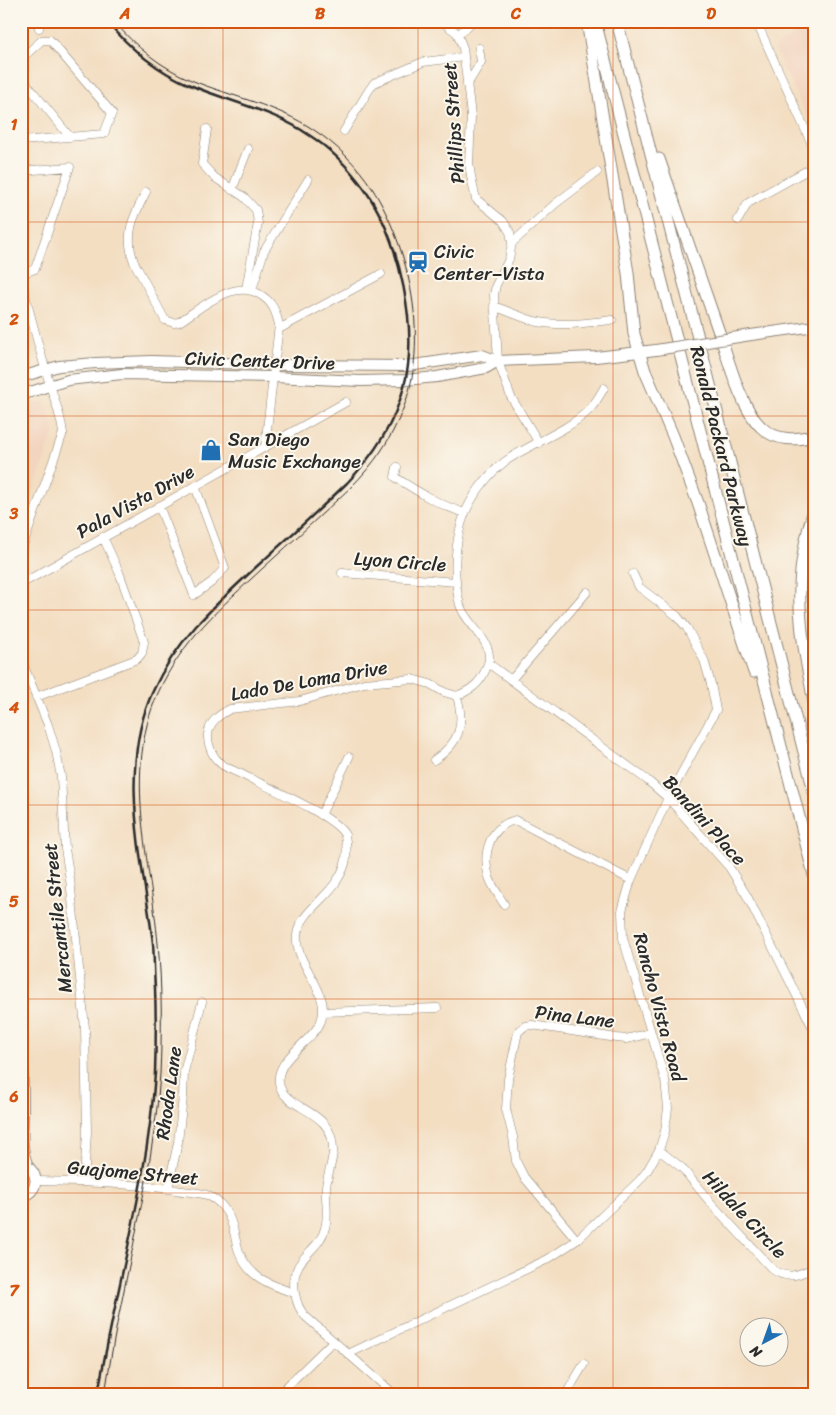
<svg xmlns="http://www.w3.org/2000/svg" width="836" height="1415" font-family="Sriracha,sans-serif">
<rect width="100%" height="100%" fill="#fbf7ec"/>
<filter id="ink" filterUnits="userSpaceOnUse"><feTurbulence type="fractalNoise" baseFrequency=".02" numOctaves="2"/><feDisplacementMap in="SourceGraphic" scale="10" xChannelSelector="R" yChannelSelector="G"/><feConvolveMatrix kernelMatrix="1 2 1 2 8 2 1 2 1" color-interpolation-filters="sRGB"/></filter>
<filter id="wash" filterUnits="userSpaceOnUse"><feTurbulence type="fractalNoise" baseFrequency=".0096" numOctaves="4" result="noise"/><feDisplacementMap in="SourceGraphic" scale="20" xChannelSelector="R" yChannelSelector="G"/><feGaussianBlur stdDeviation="1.12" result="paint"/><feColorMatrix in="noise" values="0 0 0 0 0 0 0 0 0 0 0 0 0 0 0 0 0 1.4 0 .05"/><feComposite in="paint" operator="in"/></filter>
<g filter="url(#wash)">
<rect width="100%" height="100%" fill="#f3dec2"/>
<path fill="#f3d4bf" d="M815 21V133L774 48Z
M21 315 35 369 21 374Z
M45 401 54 433 21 525V406Z"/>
</g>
<g filter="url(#ink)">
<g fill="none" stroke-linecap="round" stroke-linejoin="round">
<g stroke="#8f8476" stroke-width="9">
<path id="minor" d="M441 21 457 33 463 48 471 116 469 164 472 182 476 199 503 221 510 232 512 243 509 259 496 285 494 295 498 361 511 397 539 443
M756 21 815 151
M39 28V21
M458 35 473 21
M21 59 42 40H50L112 113 104 134 21 141
M21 77 70 137
M467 85 481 62 479 48
M207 129 202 164 214 177 244 197 256 210 258 223 246 289
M344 131 369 90 374 83 423 62 464 57
M21 171 70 167 35 269 21 274
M232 190 248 149
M738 220 748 203 815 166
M512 243 555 204 597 172
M21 279C30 314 39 349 50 385 55 401 61 416 63 433L21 551
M252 290 264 251 308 180
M494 306C507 311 521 317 534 321 560 327 587 323 612 320
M279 329 381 274
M265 447 346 402
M397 467 395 477C418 492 439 505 465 513
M159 506 194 595 212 582 225 568 195 486
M342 573 456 582
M21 584 265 447 279 325C276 311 272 301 259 294 233 279 201 308 179 322L174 323 165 320 134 262C124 234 133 217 146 192
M21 659 48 725 56 751 61 777 65 849 70 879 85 1028 87 1132 84 1181
M488 663 647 780 668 798 729 867 747 896 815 1032
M511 680 587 592
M36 697 137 659 142 653 144 642 119 572 103 537
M434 760C460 743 465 725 457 696
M321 815 349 757
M504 904C499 896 492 886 489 877 482 854 489 827 515 820L631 880
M323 1012 437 1008
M659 1150 682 1168 710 1202 773 1270C789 1280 799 1275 815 1267
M36 1181C83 1182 130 1183 176 1190 186 1192 198 1192 207 1195 211 1197 219 1202 222 1206 231 1216 233 1228 236 1241 243 1274 264 1283 294 1293
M168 1189 178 1142 183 1097 184 1072 202 1002
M577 1240 524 1177 516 1161 513 1137 506 1109 508 1079 518 1032 525 1026 532 1025 617 1038 626 1039 651 1033
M348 1354 548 1259 577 1240 639 1181 647 1171 659 1150 665 1131 668 1108 665 1080 623 938 622 911 631 880 668 798 716 710 711 684 704 660 687 628 677 616 639 587 633 574
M279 1394 333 1341
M394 1394 305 1316C295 1305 291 1283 297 1269 302 1255 321 1246 325 1228 329 1215 325 1200 326 1186 328 1174 332 1163 333 1152 335 1107 284 1112 279 1083 275 1058 314 1041 321 1021 333 990 289 961 298 930 305 910 325 899 336 882 345 869 348 858 346 842 346 841 345 836 345 835 334 815 265 786 243 775 236 771 224 768 219 762 212 756 207 743 208 734 210 721 219 715 230 709L300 701 364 683 412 679 430 684 444 692 457 696C470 690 479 685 485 671 486 667 490 662 489 657 489 637 465 623 460 605 454 581 454 553 460 529 466 501 490 469 515 455 540 440 568 430 589 410 595 404 600 395 604 388
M566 1394 584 1364"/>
</g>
<g stroke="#8f8476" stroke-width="12">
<path id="major" d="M751 335 815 326
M21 377 59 366 96 363 151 361 289 365 408 366 482 355 498 361 596 357 656 350
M21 395 68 380 122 374 274 377 360 381 405 380 437 377 486 368 498 361
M21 1042C23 1065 23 1089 23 1112 23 1131 20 1148 28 1166
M21 1197C40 1191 40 1172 23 1164"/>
</g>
<g stroke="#8f8476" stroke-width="13">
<path id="highway" d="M587 21 628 273 634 334 645 371 673 436 698 503 754 672
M595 21 815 879
M617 21 815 795
M659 159C679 217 699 276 720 335 729 362 741 408 761 427 775 441 798 441 815 435
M815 507C803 543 797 582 801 621 803 650 810 679 815 708"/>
</g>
<use href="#minor" stroke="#fff" stroke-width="8"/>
<use href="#major" stroke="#fff" stroke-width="10"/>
<use href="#highway" stroke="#fff" stroke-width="11"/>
<path stroke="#2b2b2b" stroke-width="1" d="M105 1394C110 1363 115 1331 122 1300 137 1225 155 1151 160 1074 162 1032 162 986 158 944 151 862 122 773 158 693 182 640 221 607 263 568 293 541 322 514 351 487 374 464 391 440 403 409 430 342 410 248 372 188 357 165 337 145 314 130 277 105 232 97 191 80 161 67 135 47 114 21"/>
<path stroke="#2b2b2b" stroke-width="2.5" d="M98 1394C116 1287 148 1182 155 1073 156 1044 156 1016 155 988 154 973 154 957 153 943 143 861 117 769 153 691 176 640 215 605 255 568 286 540 317 512 347 483 373 456 393 427 403 390 420 332 400 240 365 190 350 169 331 149 309 135 273 110 229 102 190 85 157 71 130 49 107 21"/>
<g stroke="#8f8476" stroke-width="12" stroke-linecap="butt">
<path id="major-bridge" d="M656 350 751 335"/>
</g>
<use href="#major-bridge" stroke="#fff" stroke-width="10"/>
</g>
</g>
<path fill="none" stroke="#d5540f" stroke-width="1" stroke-opacity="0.55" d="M223 21V1394M418 21V1394M613 21V1394M21 222H815M21 416H815M21 610H815M21 805H815M21 999H815M21 1193H815"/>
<defs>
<g id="station-bare" transform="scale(1.725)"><path d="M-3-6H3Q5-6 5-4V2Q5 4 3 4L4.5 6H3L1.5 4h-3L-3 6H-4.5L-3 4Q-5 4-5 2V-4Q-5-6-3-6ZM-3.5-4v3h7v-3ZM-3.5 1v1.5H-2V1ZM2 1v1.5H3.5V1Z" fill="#1f6fb2" stroke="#fbf7ec" stroke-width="2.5" paint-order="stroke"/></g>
<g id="shop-bare" transform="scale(1.725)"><path d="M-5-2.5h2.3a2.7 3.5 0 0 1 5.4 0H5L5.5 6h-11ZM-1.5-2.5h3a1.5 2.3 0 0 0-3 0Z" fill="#1f6fb2" stroke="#fbf7ec" stroke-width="2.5" paint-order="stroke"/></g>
</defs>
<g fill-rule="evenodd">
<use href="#station-bare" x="418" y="262"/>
<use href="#shop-bare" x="211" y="450"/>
</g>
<g text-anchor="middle" stroke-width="4" stroke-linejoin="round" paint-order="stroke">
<g font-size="19" fill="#2b2b2b" stroke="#fbf7ec">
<text transform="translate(453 123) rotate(-94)" y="7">Phillips Street</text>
<text transform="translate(260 360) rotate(2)" y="7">Civic Center Drive</text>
<text transform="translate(722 446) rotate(76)" y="7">Ronald Packard Parkway</text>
<text transform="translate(135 501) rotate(-29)" y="7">Pala Vista Drive</text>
<text transform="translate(400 561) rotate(4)" y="7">Lyon Circle</text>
<text transform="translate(309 680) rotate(-10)" y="7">Lado De Loma Drive</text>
<text transform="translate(705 820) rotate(48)" y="7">Bandini Place</text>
<text transform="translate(57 918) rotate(-96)" y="7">Mercantile Street</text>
<text transform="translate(660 1007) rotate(75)" y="7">Rancho Vista Road</text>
<text transform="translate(575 1016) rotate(7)" y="7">Pina Lane</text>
<text transform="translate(168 1093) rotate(-82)" y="7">Rhoda Lane</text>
<text transform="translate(133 1172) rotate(5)" y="7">Guajome Street</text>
<text transform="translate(745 1214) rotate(47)" y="7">Hildale Circle</text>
</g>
<g font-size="19" fill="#2b2b2b" stroke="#fbf7ec" text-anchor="start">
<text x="434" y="258">Civic<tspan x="434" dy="22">Center–Vista</tspan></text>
<text x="228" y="446">San Diego<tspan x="228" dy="22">Music Exchange</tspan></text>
</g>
</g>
<rect width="836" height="1415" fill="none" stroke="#fbf7ec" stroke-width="55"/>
<g transform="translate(764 1342) rotate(221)"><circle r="24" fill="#fbf7ec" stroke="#a8a59f"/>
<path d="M0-4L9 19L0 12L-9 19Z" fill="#1f6fb2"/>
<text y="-8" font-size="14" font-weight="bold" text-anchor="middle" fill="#2b2b2b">N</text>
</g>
<rect x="28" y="28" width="780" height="1360" fill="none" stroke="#d5540f" stroke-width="2"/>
<g font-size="16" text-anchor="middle" font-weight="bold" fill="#d5540f">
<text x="125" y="19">A</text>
<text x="320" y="19">B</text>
<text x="516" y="19">C</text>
<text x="711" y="19">D</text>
<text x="14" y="130">1</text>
<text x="14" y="325">2</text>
<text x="14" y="519">3</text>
<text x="14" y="713">4</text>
<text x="14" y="907">5</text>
<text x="14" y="1102">6</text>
<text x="14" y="1296">7</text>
</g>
</svg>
